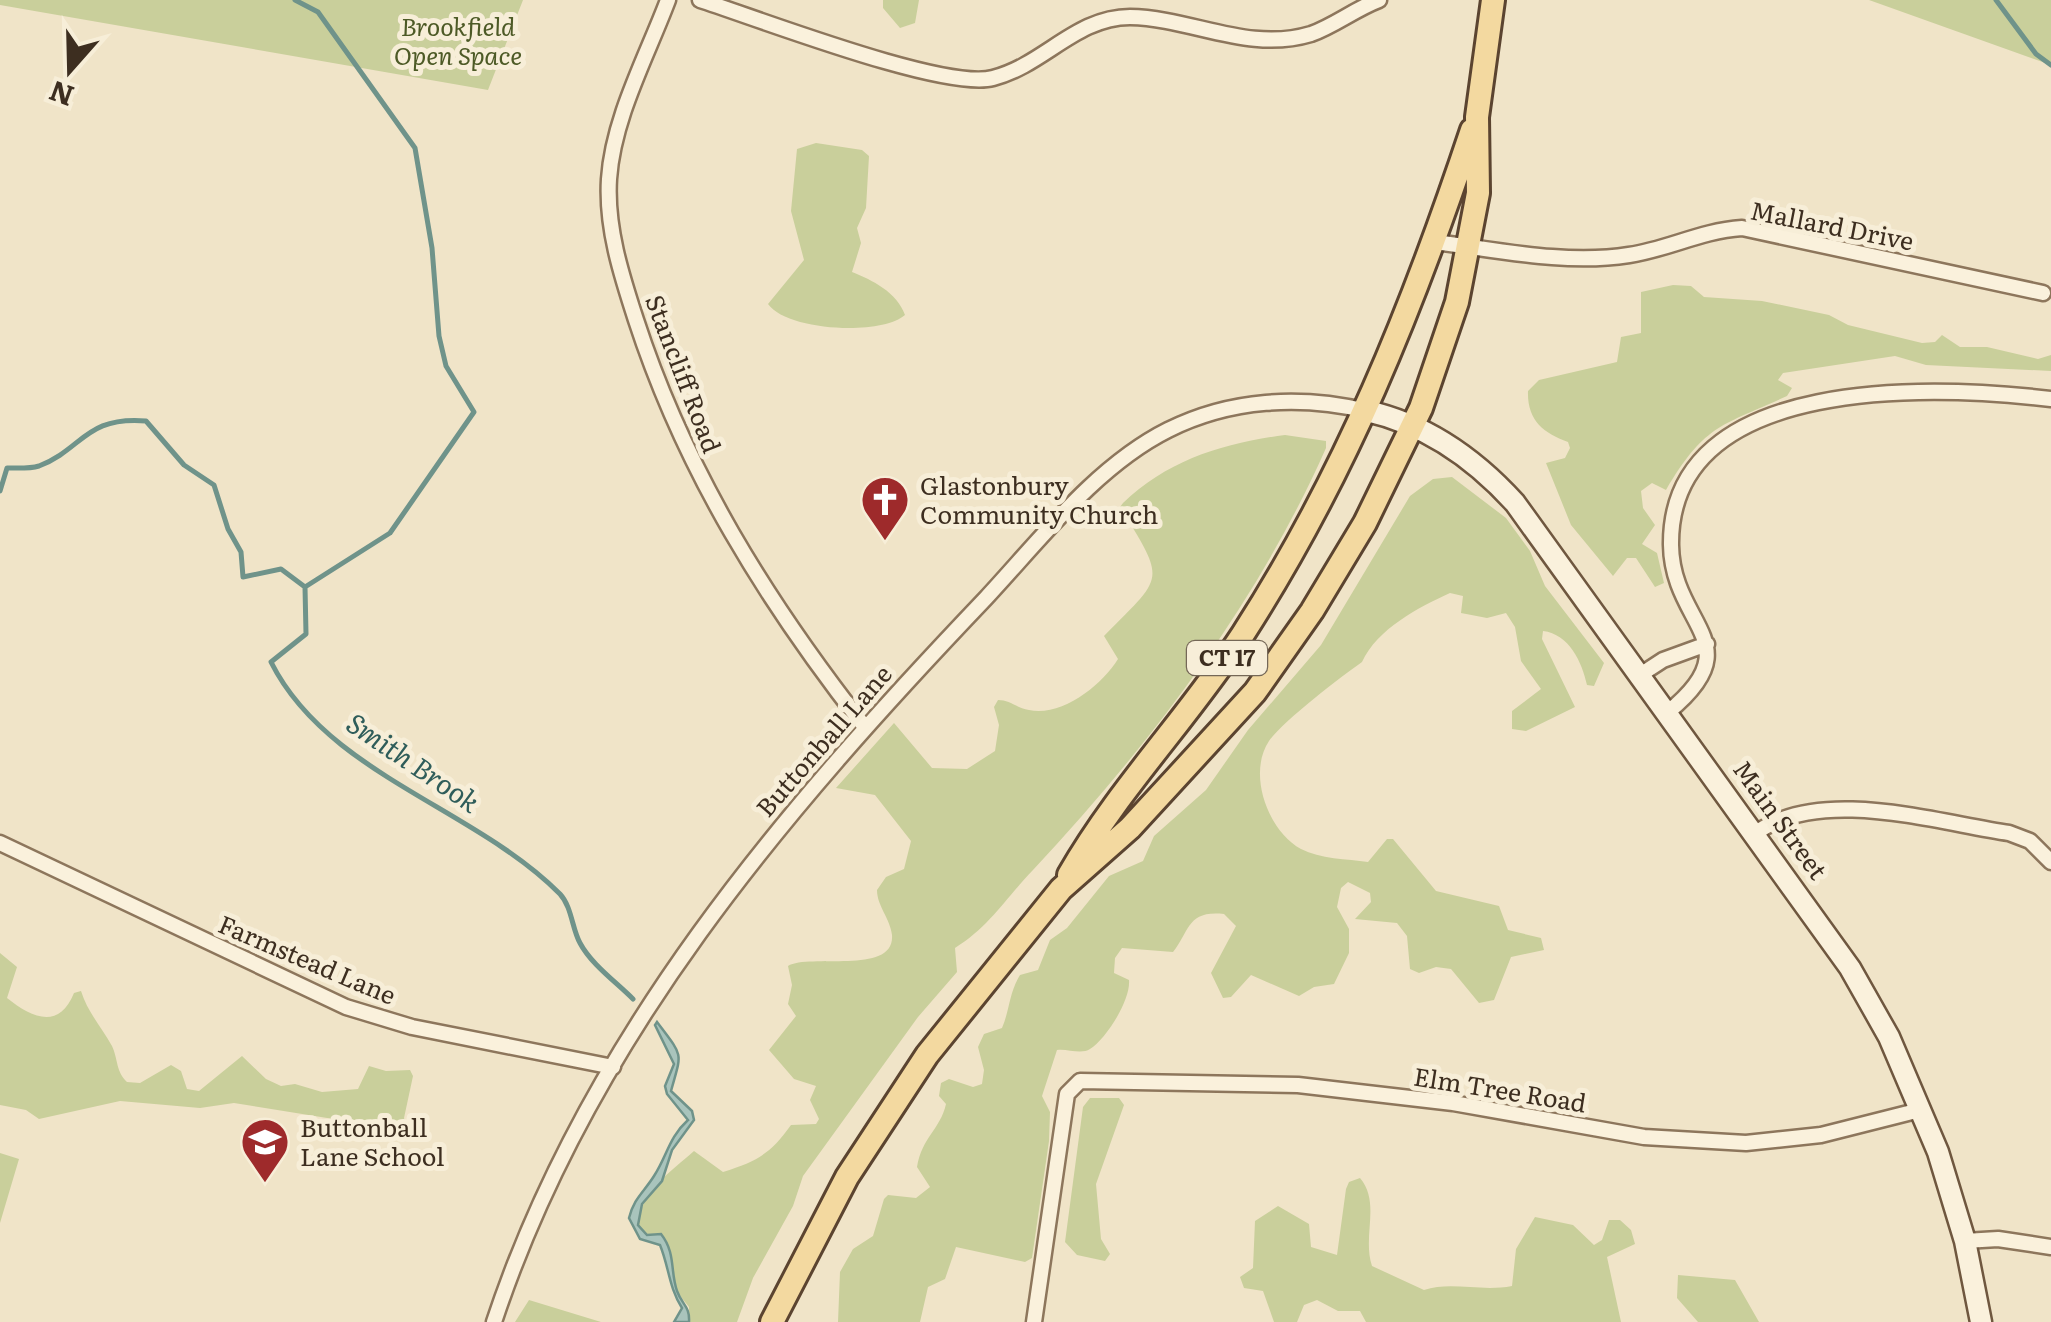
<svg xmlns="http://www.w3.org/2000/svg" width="2051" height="1322" font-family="Literata,serif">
<rect width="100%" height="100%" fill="#f0e4c8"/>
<path fill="#c9cf9b" d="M0 0H523L488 90 0 5Z
M883 0H919L915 23 900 28 883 8Z
M1869 0H2051V65Z
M816 143 862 150 869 156 866 208 857 228 861 243 852 272C872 280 897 292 905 315 881 336 787 331 768 304L804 260 791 211 797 149Z
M1673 285 1691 286 1704 297 1762 301 1829 315 1848 325 1922 343 1935 342 1942 335 1960 347H1987L2038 359 2051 355V371L1926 365 1895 356 1783 373 1778 380 1792 388 1787 396C1721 426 1705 424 1666 490L1652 483 1641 491 1643 508 1655 525 1642 544 1657 553 1664 583 1655 587 1636 558H1627L1613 576 1571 525 1546 463 1565 458 1570 448 1568 442C1543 433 1527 420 1528 391L1539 380 1617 362 1621 337 1641 333V292Z
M1285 435 1326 441V448C1257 604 1149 746 1033 870 1005 899 990 926 955 948L957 972 918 1017 803 1176 793 1206 753 1278 737 1322H689V1307L677 1292 666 1240 647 1235 638 1225C640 1191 672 1171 694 1151L723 1172C758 1161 771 1153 791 1125L816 1124 819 1119 810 1100 816 1086 794 1079 769 1050 796 1016 788 1004 792 985 788 966C810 953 895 976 892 935 890 918 877 906 877 890L886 877 904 869 911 841 875 795 836 788 894 723 932 768 967 769 995 751 999 725 994 707 998 700C1010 700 1017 708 1029 710 1062 717 1102 685 1118 659L1104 636C1164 575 1167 583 1120 507L1123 503C1168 460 1224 443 1285 435Z
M1452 477 1506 518 1530 551 1545 586 1604 663 1594 686 1587 685C1582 662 1569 634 1543 631L1542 639 1575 707 1526 731 1512 729V711L1541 689 1521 661 1515 627 1506 613 1487 618 1461 613 1463 596 1450 593C1419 607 1377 629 1362 662 1342 676 1282 722 1269 741 1247 774 1268 831 1301 849 1320 859 1347 859 1368 862L1387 839H1393L1436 891 1499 906 1508 930 1541 938 1544 950 1511 957 1494 1000 1479 1003 1451 969 1436 967 1419 973 1410 969 1407 936 1397 923 1355 919 1371 902 1370 893 1348 882 1341 888 1337 907 1349 929V953L1334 984 1314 987 1299 996 1251 975 1231 997 1223 998 1211 973 1236 926 1224 914C1187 910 1190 931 1173 952L1122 948 1115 958 1114 973 1129 980C1131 1000 1106 1039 1090 1049 1081 1055 1066 1048 1057 1050L1042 1096 1050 1112 1049 1141 1032 1258 1025 1262 956 1247 945 1279 928 1287 920 1322H838L840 1272 853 1249 873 1236 884 1199 888 1195 916 1198 930 1187 917 1167C922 1137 940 1130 946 1104L939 1096 941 1083 949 1079 973 1087 982 1084 984 1070 978 1047 984 1034 1002 1028C1010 1009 1009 993 1020 975L1038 970 1050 940 1067 928 1109 876 1143 861 1154 836 1206 790 1248 730 1321 645 1410 496 1433 479Z
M0 953 17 967 7 998C32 1018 59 1030 74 993L81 991C88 1013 101 1026 112 1046 118 1059 116 1072 127 1082L140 1083 171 1065 181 1071 187 1089 199 1091 242 1056 266 1079 281 1086 295 1084 322 1092 358 1089 369 1066 386 1071 410 1070 413 1076 404 1118 408 1131 234 1103 200 1108 120 1101 39 1119 26 1110 0 1105Z
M1090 1098H1119L1124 1105 1096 1184 1101 1239 1110 1254 1105 1261 1077 1255 1065 1242 1083 1107Z
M0 1153 19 1159 0 1223Z
M1360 1178C1381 1203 1362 1236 1372 1266L1424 1290C1451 1281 1481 1292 1512 1286L1516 1249 1535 1217 1573 1225 1594 1245 1602 1240 1609 1220H1620L1631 1230 1635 1244 1607 1257 1621 1322H1366L1360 1311H1338L1317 1300 1304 1305 1297 1322H1274L1263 1291 1244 1288 1240 1277 1253 1268 1255 1221 1278 1206 1309 1224 1311 1247 1337 1255 1346 1189 1349 1182Z
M1678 1275 1735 1280 1759 1322H1698L1677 1298Z
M529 1300 601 1322H515Z"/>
<path fill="#a9c4bc" stroke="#6f938a" stroke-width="2.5" d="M657 1022C684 1058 682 1051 671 1091L692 1111 694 1120 672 1150 662 1181 642 1204 638 1225 647 1235 661 1234C676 1253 670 1271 677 1291 682 1305 690 1306 689 1322H674L682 1308C669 1288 669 1267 660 1245L640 1239 629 1218C634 1198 644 1192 654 1176 667 1156 669 1137 688 1120L667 1094 665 1086 674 1064 655 1025Z"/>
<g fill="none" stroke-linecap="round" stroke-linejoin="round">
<path stroke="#6f938a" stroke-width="5" d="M295 0 318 12 415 148 432 248 439 336 446 366 474 412 390 533 305 587 306 634 271 662C327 774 475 808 560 894 572 907 572 929 580 943 591 964 616 982 633 999
M1996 0 2036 54 2051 65
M0 491 7 468C17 468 29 469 39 466 83 449 85 416 146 421L184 465 214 485 228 529 241 552 243 577 281 569 305 587"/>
<g stroke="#8d765c" stroke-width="19">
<path id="minor" d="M668 0C647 56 613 118 609 179 606 227 621 274 636 320 685 471 767 602 864 726
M700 0C757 18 945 91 993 78 1044 65 1076 17 1130 17 1192 18 1248 53 1311 34 1334 26 1355 9 1379 0
M1435 242C1498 250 1566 265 1629 255 1669 249 1700 231 1742 228L2043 293
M1640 675 1663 660 1707 644
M1668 712C1753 643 1672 626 1671 545 1669 372 1938 386 2051 399
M1756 833C1821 786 1934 822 2009 833L2030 841 2051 862
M0 843 346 1007 412 1027 613 1067
M1965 1241 1998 1239 2051 1247
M494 1322C588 1038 783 811 986 598 1040 540 1096 466 1168 430 1230 399 1300 395 1367 411
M1034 1322 1067 1094 1080 1081 1298 1085 1453 1103 1644 1137 1746 1143 1821 1135 1920 1110"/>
</g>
<g stroke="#6f573f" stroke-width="25">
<path id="secondary" d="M1367 411C1425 424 1475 459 1515 503L1850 968 1889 1037 1938 1152 1965 1241 1981 1322"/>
</g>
<g stroke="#5b4430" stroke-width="28">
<path id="primary" d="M1069 875C1118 789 1189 717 1243 634 1346 474 1412 310 1472 130
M772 1322 847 1177 927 1055 1061 889 1130 828 1255 692 1312 611 1365 523 1421 408 1457 302 1478 193 1477 117 1493 0"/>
</g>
<use href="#minor" stroke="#faf1dc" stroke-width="14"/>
<use href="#secondary" stroke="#faf1dc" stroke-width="20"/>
<use href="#primary" stroke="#f3d9a0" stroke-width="22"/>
</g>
<defs>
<g id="church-pin" transform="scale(2.5)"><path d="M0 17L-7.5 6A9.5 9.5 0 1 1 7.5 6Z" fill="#9e2a2b" stroke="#f7eed8"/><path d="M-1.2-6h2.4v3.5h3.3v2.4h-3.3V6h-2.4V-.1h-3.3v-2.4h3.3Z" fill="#fff"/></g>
<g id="school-pin" transform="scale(2.5)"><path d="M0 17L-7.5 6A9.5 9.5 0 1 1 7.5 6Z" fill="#9e2a2b" stroke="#f7eed8"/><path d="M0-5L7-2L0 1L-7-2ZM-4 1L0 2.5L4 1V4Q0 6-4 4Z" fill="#fff"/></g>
</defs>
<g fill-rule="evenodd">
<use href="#church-pin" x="885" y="500"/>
<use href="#school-pin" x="265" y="1142"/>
</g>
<g text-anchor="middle" stroke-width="10" stroke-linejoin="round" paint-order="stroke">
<rect fill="#f7eed8" stroke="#756857" stroke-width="2.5" x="1187" y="641" width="80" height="34" rx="8"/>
<g font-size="22" font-weight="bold" fill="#3d2e20">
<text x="1227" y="666">CT 17</text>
</g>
<g font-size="25" font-style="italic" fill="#4d5a26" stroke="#f7eed8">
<text x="458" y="36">Brookfield<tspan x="458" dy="29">Open Space</tspan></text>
</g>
<g font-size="25" fill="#3d2e20" stroke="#f7eed8">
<text transform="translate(1832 226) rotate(11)" y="9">Mallard Drive</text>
<text transform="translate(683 374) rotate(69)" y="9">Stancliff Road</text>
<text transform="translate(824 741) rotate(-49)" y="9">Buttonball Lane</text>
<text transform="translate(1780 820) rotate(54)" y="9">Main Street</text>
<text transform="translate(307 960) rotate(23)" y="9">Farmstead Lane</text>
<text transform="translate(1500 1090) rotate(9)" y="9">Elm Tree Road</text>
</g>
<g font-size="25" fill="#3d2e20" stroke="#f7eed8" text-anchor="start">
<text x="920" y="495">Glastonbury<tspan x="920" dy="29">Community Church</tspan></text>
<text x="300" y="1137">Buttonball<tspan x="300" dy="29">Lane School</tspan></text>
</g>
<g font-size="28" font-style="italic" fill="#2f5d5a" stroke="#f7eed8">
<text transform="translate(413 763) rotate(34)" y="10">Smith Brook</text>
</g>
</g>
<g transform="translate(70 70) rotate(200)" stroke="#f7eed8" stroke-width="8" paint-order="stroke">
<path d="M0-8L18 38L0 25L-18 38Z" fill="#3d2e20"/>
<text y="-15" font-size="28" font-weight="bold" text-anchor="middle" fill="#3d2e20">N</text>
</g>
</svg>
